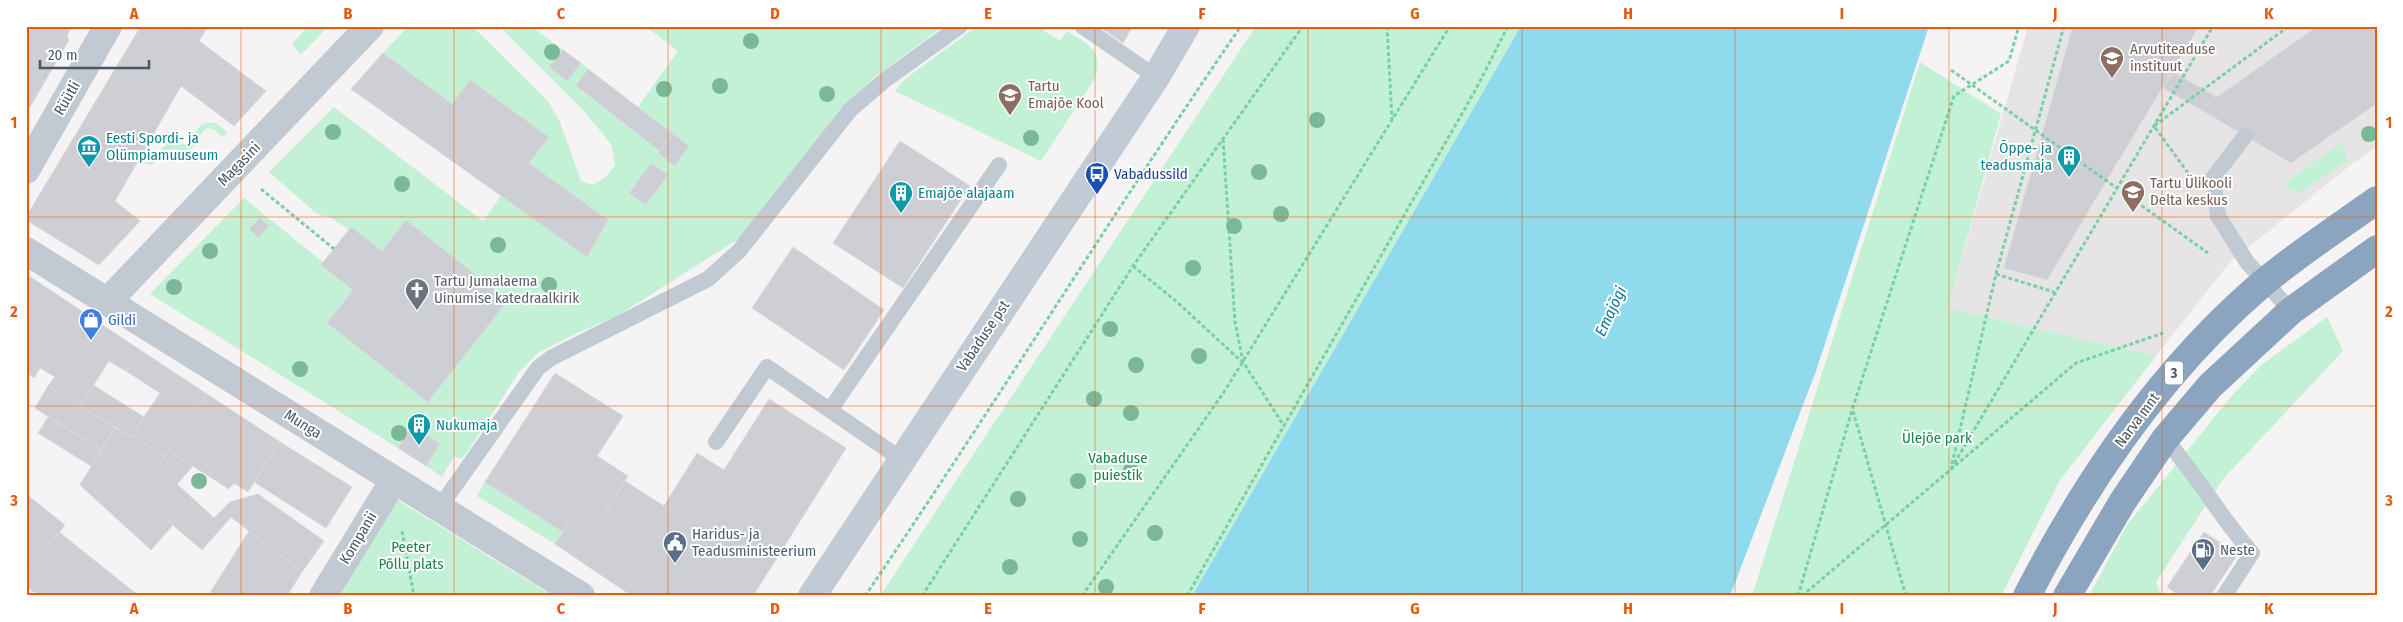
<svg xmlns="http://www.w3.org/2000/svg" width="2403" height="622" font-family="'Fira Sans Condensed',sans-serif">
<rect width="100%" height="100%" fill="#f5f3f3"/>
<path fill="#e6e4e5" d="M2028 26H2377V147L2353 163 2230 262 2156 356 1948 308Z"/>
<path fill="#c3f1d5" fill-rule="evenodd" d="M308 26H329L301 55 294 47 293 43Z
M409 26H472L548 101 560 122 581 181 593 185 606 177 615 165 611 144 584 111 499 26H531L563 50 550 67 567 81 581 63 588 69 576 87 660 151 689 146 638 107 678 51 645 26H944L876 76 841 108 740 238 617 316 575 334 538 353 519 372 468 451 461 459 454 456 442 477 426 466 440 444 413 426 398 448 150 294 244 198 324 263 322 266 353 290 327 323 428 402 508 300 406 220 382 251 331 218 317 214 269 172 334 107 483 221 501 196 587 257 608 220 529 163 549 137 470 80 452 104 383 53ZM651 163 668 176 646 205 629 192Z
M977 26H1047L1044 31 1060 41 1067 31C1088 44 1104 51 1095 78L1041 161 895 91 905 79Z
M1256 26H1521L1192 596H880Z
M1920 62 2001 114 1948 308 2156 356 2060 480 2001 596H1752Z
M205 123H216L228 133 223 137 215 130 208 128C197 133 200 146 189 149 182 152 176 148 169 150L161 159 151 165 138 161 141 155 148 158 155 156 166 144C173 142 180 146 187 144 194 142 194 128 205 123Z
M2343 142 2347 161 2299 194 2283 185Z
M2327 317 2343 351 2223 479 2156 582 2161 596H2089L2127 525 2230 398 2260 366Z
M485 482 563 532 555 544 477 496Z
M396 499 553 596H340Z"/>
<path fill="#90daee" d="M1521 26H1929L1816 371 1730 596H1192Z"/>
<path fill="#cdcfd5" stroke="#d7d9de" d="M26 26H72L67 35 69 40 30 107 26 108Z
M141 26H179L266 91 234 126 181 86 115 201 140 221 99 265 26 220V217Z
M179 26H208L199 41Z
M1098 26H1133L1123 43Z
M2073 26H2199L2047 280 2004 268Z
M2318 26H2377V103L2291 163 2200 109Z
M563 50 581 63 567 81 549 67Z
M383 53 452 104 470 80 549 137 529 163 608 220 587 257 351 89Z
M588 69 673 134 660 151 576 86Z
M2173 72 2217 97 2200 109 2163 88Z
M673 134 689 146 675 166 658 153Z
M900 141 970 186 903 288 833 243Z
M651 163 668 175 646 205 629 193Z
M260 218 269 226 258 238 249 229Z
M406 220 508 300 428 402 327 323 353 290 321 265 351 227 382 251Z
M793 247 884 310 844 370 752 308Z
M26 274 140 350 126 371 109 361 80 406 48 386 55 377 40 368 34 378 26 372Z
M140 350 207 394 165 457 132 435 160 393 126 371Z
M555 373 623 416 597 456 628 476 603 516 581 503 563 532 485 482Z
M93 385 144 417 131 437 80 406Z
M48 386 115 428 101 450 35 408Z
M207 394 280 442 248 492 234 483 229 489 169 451Z
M769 399 846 448 753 596H632L555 544 581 503 603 516 625 481 664 506 697 453 724 470Z
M48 417 101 450 91 466 38 433Z
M413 425 440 444 426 466 398 448Z
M115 428 131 437 132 435 165 457 139 496 173 525 151 550 80 485Z
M280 442 352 487 326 528 254 482Z
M169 451 193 466 177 484 214 518 230 502 258 494 324 541 302 572 231 517 202 550 139 496Z
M26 494 65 525 26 573Z
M249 531 302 572 287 596H208Z
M59 532 139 596H39L26 586V573Z
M2204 532 2238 554 2210 596H2180L2167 587Z"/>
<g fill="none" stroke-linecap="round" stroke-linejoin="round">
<path stroke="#7ad0a6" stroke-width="3" stroke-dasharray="4 2.5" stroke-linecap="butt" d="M1387 26 1392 120
M1951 70 2208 253
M1223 139 1235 322 1243 362 1284 426
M2188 173 2154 126 2289 26
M261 189 334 249
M1133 266 1177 302 1241 361
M1996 274 2054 292
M1853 411 1906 596
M1952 464 1996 274 2064 26
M1951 469 2213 26
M402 531 414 596
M865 596C993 408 1112 214 1241 26
M922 596 1133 266 1303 26
M1082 596 1224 392 1450 26
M1187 596 1476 89 1508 26
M1798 596 1852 410 1954 96 2009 61 2019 26
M1802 596 2076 363 2163 333"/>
<path stroke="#c1cad2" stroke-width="16" d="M1082 26 1156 77
M2245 136 2213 178 2218 216 2247 262 2291 311
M830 410 999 165
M2165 439C2197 475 2220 517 2252 553L2224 596
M716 442 767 367 901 459
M439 508 538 368 551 358 708 279 739 251 850 110 885 80 960 26"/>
<path stroke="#c1cad2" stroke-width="28" d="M26 170 108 26
M26 251 581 596
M107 302 370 26
M323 596 394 480"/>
<path stroke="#c1cbd6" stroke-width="28" d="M812 596 1156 77 1186 26"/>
<path stroke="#8ba5c1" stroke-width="28" d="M2027 596C2087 479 2163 368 2263 283 2299 253 2339 227 2377 200
M2067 596 2123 501 2165 439 2210 386 2291 311 2377 249"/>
</g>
<g fill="#7bb799">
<circle cx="751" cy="41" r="8"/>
<circle cx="552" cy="52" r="8"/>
<circle cx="720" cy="86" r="8"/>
<circle cx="664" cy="89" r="8"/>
<circle cx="827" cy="94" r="8"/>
<circle cx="1317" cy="120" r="8"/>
<circle cx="333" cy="132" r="8"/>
<circle cx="2369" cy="134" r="8"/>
<circle cx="1031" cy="138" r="8"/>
<circle cx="1259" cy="172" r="8"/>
<circle cx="402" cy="184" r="8"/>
<circle cx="1281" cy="214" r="8"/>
<circle cx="1234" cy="226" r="8"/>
<circle cx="498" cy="245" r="8"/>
<circle cx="210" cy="251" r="8"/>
<circle cx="1193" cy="268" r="8"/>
<circle cx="549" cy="285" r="8"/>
<circle cx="174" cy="287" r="8"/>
<circle cx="1110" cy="329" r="8"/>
<circle cx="1199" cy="356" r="8"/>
<circle cx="1136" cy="365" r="8"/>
<circle cx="300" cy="369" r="8"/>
<circle cx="1094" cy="399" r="8"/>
<circle cx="1131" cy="413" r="8"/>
<circle cx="399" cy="433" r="8"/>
<circle cx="1131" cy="470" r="8"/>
<circle cx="199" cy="481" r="8"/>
<circle cx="1078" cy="481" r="8"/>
<circle cx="1018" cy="499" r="8"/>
<circle cx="1155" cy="533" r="8"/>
<circle cx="1080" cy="539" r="8"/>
<circle cx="1010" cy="567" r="8"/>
<circle cx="1106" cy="587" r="8"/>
</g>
<path fill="none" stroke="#e8590c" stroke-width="1" stroke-opacity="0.55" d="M241 26V596M454 26V596M668 26V596M881 26V596M1095 26V596M1308 26V596M1522 26V596M1735 26V596M1949 26V596M2162 26V596M26 217H2377M26 406H2377"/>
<defs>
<g id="university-pin" transform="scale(1.25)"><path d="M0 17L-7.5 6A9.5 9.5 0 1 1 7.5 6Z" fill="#8d6e63" stroke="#fff"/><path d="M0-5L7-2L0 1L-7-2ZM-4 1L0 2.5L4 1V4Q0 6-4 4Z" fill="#fff"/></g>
<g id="school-pin" transform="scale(1.25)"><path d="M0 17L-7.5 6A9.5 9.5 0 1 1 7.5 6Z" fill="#8d6e63" stroke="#fff"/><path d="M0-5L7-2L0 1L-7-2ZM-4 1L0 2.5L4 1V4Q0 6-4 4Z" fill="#fff"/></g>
<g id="museum-pin" transform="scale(1.25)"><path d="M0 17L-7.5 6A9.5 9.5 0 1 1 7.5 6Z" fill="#0f9aa8" stroke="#fff"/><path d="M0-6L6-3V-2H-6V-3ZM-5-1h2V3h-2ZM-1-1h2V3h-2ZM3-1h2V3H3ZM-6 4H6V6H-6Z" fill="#fff"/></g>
<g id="building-pin" transform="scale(1.25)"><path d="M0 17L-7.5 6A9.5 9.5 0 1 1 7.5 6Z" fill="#0f9aa8" stroke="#fff"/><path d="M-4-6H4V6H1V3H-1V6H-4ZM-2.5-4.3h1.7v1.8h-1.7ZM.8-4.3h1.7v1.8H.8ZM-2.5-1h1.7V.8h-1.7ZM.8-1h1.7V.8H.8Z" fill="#fff"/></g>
<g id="bus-pin" transform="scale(1.25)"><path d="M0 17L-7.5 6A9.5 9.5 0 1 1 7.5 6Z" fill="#1a4fb4" stroke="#fff"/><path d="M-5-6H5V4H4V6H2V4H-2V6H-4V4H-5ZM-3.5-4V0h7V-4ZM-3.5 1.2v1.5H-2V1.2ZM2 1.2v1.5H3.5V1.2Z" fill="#fff"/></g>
<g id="church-pin" transform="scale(1.25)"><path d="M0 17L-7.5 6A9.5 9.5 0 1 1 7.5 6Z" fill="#6b7280" stroke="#fff"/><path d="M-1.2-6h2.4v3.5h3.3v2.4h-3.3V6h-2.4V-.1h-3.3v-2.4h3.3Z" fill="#fff"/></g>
<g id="shop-pin" transform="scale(1.25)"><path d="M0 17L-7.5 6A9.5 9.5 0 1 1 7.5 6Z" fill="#3f7fe0" stroke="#fff"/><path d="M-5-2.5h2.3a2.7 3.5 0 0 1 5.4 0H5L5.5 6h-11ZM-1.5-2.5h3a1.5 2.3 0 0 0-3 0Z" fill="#fff"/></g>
<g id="civic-pin" transform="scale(1.25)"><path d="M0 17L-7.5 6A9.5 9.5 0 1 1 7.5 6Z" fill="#5c6f8a" stroke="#fff"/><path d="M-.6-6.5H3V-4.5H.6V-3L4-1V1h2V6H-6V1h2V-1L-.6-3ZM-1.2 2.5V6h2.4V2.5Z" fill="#fff"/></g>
<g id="fuel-pin" transform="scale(1.25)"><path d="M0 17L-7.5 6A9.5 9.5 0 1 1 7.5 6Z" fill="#5c6f8a" stroke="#fff"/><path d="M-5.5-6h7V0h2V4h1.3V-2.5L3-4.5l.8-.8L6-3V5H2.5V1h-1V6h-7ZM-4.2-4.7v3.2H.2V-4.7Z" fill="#fff"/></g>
</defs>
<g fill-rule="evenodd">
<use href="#university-pin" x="2112" y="58"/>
<use href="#school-pin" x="1010" y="95"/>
<use href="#museum-pin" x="89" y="147"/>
<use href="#building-pin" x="2069" y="157"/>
<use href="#bus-pin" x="1097" y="174"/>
<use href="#university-pin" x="2133" y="192"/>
<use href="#building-pin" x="901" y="193"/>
<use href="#church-pin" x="417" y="290"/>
<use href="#shop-pin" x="91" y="320"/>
<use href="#building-pin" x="419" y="425"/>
<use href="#civic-pin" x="675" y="543"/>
<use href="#fuel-pin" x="2203" y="550"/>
</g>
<g text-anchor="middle" stroke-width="4" stroke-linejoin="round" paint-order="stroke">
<rect fill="#fff" stroke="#808990" stroke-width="1" x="2165" y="361.5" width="18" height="23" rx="4"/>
<g font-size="14" font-weight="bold" fill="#4a5661">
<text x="2174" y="378">3</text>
</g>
<g font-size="15" fill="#785e54" stroke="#fff" text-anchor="start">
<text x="2130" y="54">Arvutiteaduse<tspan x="2130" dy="17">instituut</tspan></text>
<text x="1028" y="91">Tartu<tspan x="1028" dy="17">Emajõe Kool</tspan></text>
<text x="2150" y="188">Tartu Ülikooli<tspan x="2150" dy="17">Delta keskus</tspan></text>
</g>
<g font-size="15" fill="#4a5661" stroke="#fff">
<text transform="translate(67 98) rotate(-60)" y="5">Rüütli</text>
<text transform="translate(239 164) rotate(-46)" y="5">Magasini</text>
<text transform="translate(983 336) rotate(-56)" y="5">Vabaduse pst</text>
<text transform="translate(2137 420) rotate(-53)" y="5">Narva mnt</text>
<text transform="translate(303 424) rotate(32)" y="5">Munga</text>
<text transform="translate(358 538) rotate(-59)" y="5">Kompanii</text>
</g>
<g font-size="15" fill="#0d838f" stroke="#fff" text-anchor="start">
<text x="106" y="143">Eesti Spordi- ja<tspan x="106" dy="17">Olümpiamuuseum</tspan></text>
<text x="2052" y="153" text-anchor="end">Õppe- ja<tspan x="2052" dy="17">teadusmaja</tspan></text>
<text x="918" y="198">Emajõe alajaam</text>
<text x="436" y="430">Nukumaja</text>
</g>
<g font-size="15" fill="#164399" stroke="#fff" text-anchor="start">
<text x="1114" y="179">Vabadussild</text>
</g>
<g font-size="15" fill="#5b616d" stroke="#fff" text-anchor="start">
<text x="434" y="286">Tartu Jumalaema<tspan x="434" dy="17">Uinumise katedraalkirik</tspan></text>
</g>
<g font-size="15" fill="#366cbe" stroke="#fff" text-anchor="start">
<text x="108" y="325">Gildi</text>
</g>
<g font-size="15" fill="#17864f" stroke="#fff">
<text x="1937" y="443">Ülejõe park</text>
<text x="1118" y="463">Vabaduse<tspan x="1118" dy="17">puiestik</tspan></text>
<text x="411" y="552">Peeter<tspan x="411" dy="17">Põllu plats</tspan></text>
</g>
<g font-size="15" fill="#4e5e75" stroke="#fff" text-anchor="start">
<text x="692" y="539">Haridus- ja<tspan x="692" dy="17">Teadusministeerium</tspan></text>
<text x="2220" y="555">Neste</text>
</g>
<g font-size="16" font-style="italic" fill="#0c7c9b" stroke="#fff">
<text transform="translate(1610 311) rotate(-65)" y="6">Emajõgi</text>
</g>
</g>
<rect width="2403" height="622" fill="none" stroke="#ffffff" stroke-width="55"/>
<path d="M40 60v8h109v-8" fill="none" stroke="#4a5661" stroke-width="2.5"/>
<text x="48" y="60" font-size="15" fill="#4a5661" stroke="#ffffff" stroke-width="4" paint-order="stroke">20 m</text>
<rect x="28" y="28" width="2348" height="566" fill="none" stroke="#e8590c" stroke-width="2"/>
<g font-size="16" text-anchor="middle" font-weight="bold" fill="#e8590c">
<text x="134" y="19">A</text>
<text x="348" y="19">B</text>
<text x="561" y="19">C</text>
<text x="775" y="19">D</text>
<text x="988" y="19">E</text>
<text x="1202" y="19">F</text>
<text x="1415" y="19">G</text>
<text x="1628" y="19">H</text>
<text x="1842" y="19">I</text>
<text x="2055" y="19">J</text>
<text x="2269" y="19">K</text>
<text x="14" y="128">1</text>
<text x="2389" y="128">1</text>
<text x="14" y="317">2</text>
<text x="2389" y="317">2</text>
<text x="14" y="506">3</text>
<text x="2389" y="506">3</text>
<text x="134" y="614">A</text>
<text x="348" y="614">B</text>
<text x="561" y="614">C</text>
<text x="775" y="614">D</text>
<text x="988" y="614">E</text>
<text x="1202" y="614">F</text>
<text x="1415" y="614">G</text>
<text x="1628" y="614">H</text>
<text x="1842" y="614">I</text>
<text x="2055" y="614">J</text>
<text x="2269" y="614">K</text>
</g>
</svg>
